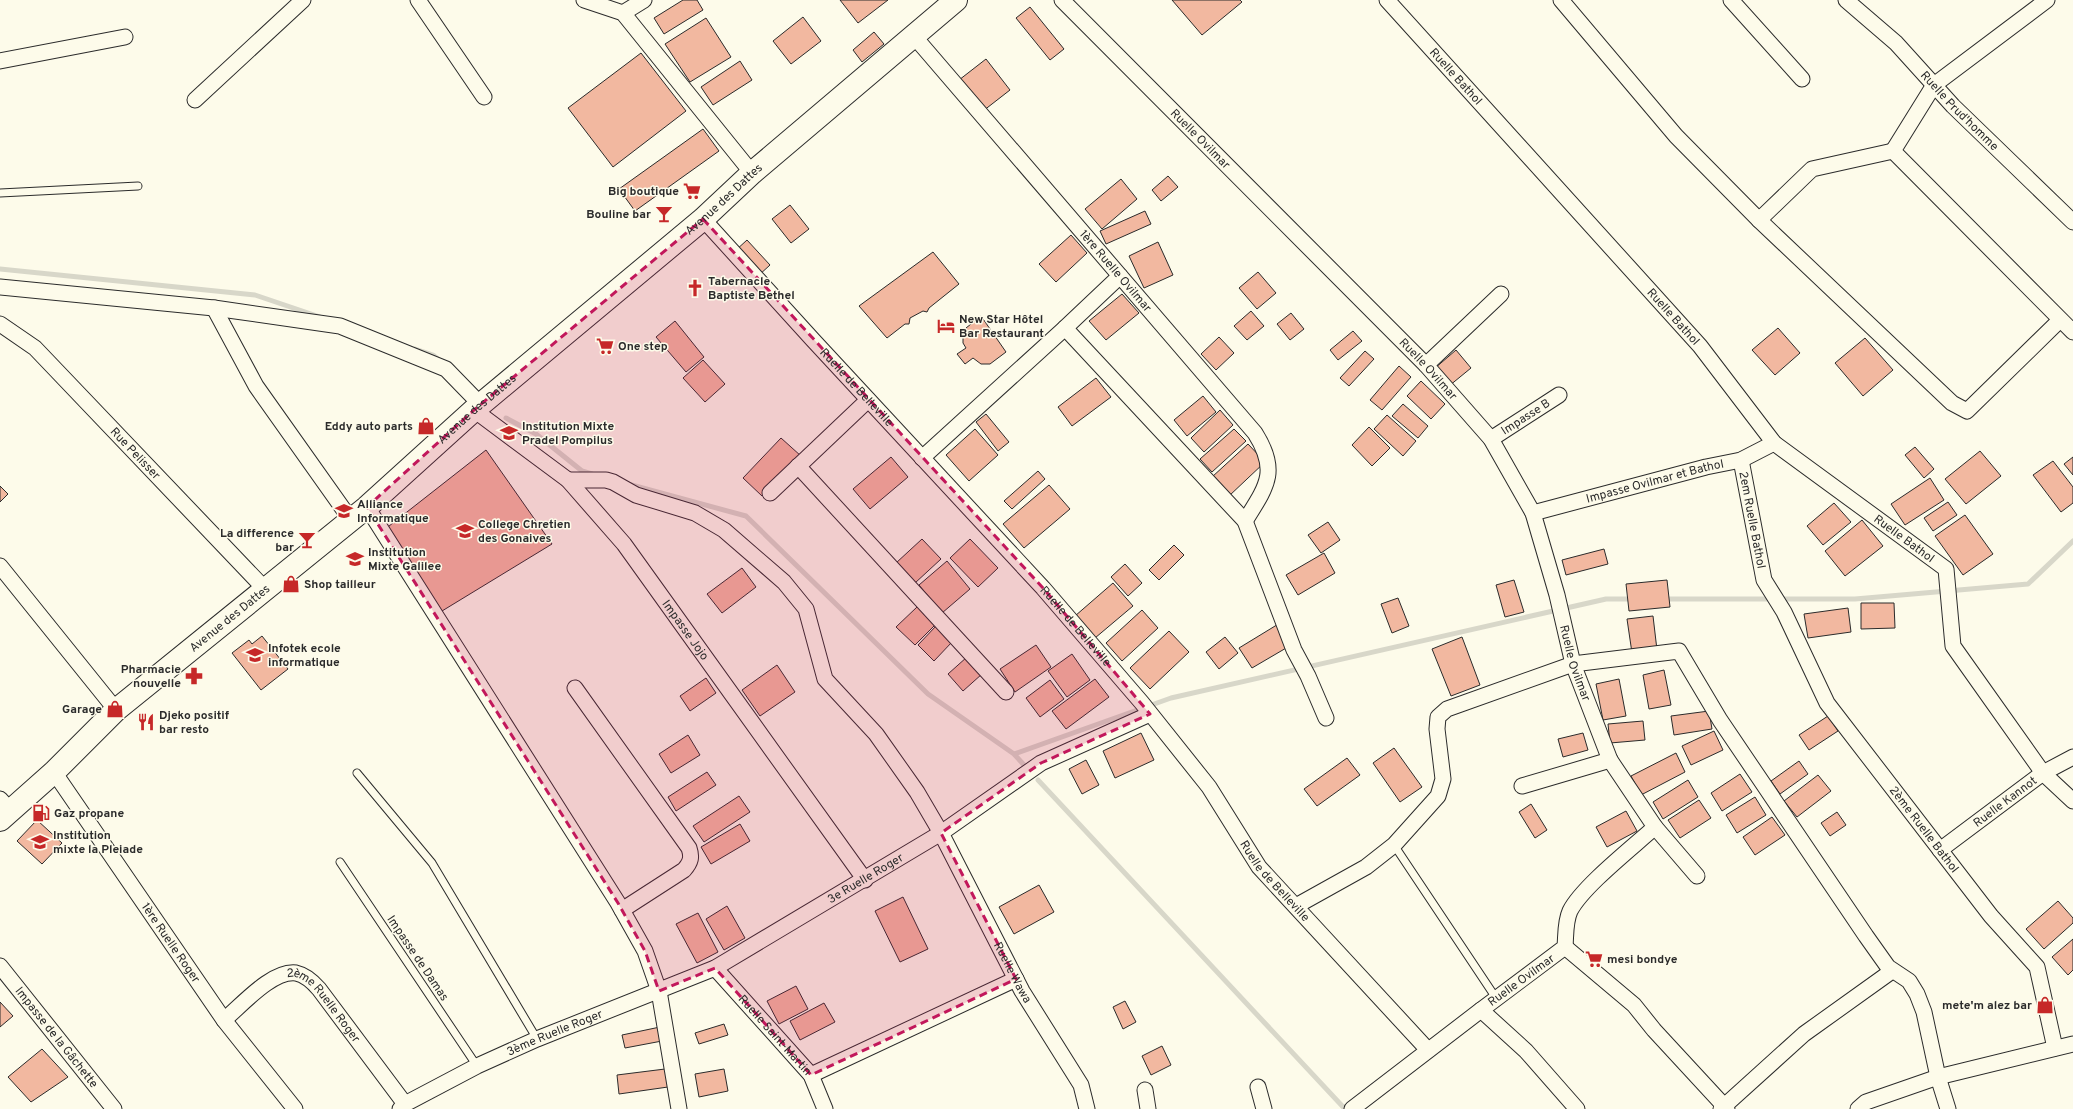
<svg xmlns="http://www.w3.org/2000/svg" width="2073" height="1109" font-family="Overpass,sans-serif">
<rect width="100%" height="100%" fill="#fdfbea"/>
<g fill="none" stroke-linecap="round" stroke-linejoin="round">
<path stroke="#d8d7c9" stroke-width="5" d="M0 269 255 295 320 317
M415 349 433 355 440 361
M506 418 536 434 582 471 592 474
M628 484 746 516 928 694 1014 754 1024 765
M1664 599H1855L2028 584 2073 541
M1014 754 1171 698 1606 599H1634
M1038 780 1345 1109"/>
</g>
<path fill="#f2b8a0" stroke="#2b2b2b" d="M683 0H697L703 10 664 34 654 18Z
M840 0H888L858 23Z
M1172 0H1240L1242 2 1202 35Z
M1030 7 1064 49 1050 60 1016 18Z
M803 17 821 41 791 64 773 41Z
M706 18 731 57 690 82 665 44Z
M874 32 884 44 862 62 853 50Z
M641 53 686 111 613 167 568 108Z
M986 59 1010 90 983 111 959 80Z
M740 61 752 80 713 105 701 87Z
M703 129 719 151 635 211 619 189Z
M1168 176 1178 187 1161 201 1152 190Z
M1121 179 1137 199 1102 229 1085 209Z
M790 205 809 229 791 243 772 219Z
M1145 211 1151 224 1106 244 1100 231Z
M1071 235 1087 253 1056 282 1039 264Z
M747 240 770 265 758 276 735 251Z
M1158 242 1173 275 1144 288 1129 256Z
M933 252 959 284 929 308 927 312 923 311 910 318 909 324H905L887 338 859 306Z
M1258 272 1276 293 1257 309 1239 288Z
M1122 294 1139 313 1106 340 1089 321Z
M1251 311 1264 326 1247 340 1234 326Z
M1291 313 1304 329 1290 340 1277 324Z
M981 316 1006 352 990 364H981L973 358 965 364 957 354 966 348 963 343V334L966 328Z
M675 321 704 357 686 372 656 337Z
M1778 328 1800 353 1775 375 1752 350Z
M1353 331 1362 341 1338 360 1330 350Z
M1219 337 1234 353 1216 370 1201 354Z
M1865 338 1893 370 1863 396 1835 363Z
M1456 350 1471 368 1449 386 1434 369Z
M1365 351 1374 359 1349 386 1340 378Z
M703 360 725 384 705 402 683 378Z
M1399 366 1411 377 1382 410 1370 400Z
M1096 378 1111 397 1072 426 1058 407Z
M1421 381 1445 404 1431 419 1407 396Z
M1203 396 1216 412 1187 436 1174 420Z
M1403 404 1428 426 1418 438 1392 416Z
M1220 410 1233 425 1204 452 1191 438Z
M986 414 1009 442 998 451 976 422Z
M1387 415 1416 441 1403 456 1374 429Z
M1369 427 1390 448 1372 466 1352 445Z
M975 429 998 455 969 481 946 455Z
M1234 429 1246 441 1212 472 1200 459Z
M781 438 801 456 762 496 743 478Z
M1248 444 1265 462 1229 496 1212 477Z
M1915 447 1934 469 1924 478 1905 455Z
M486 450 552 544 442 611 384 530Z
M1980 451 2001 476 1966 504 1945 479Z
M891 457 908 477 870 509 853 489Z
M2073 457V475L2064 464Z
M2053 461 2073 487V503L2061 512 2033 475Z
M1038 471 1045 479 1012 509 1004 501Z
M1930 478 1944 500 1905 525 1891 504Z
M1049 485 1070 509 1024 548 1003 524Z
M0 486 8 494 0 502Z
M1948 502 1957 515 1933 531 1924 518Z
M1834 503 1851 522 1823 545 1807 526Z
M1965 515 1993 554 1963 575 1935 536Z
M1862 520 1883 546 1845 576 1825 551Z
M1328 522 1340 540 1321 553 1308 535Z
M922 539 941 559 915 583 896 563Z
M970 539 998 568 978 587 950 558Z
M1174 545 1184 555 1159 580 1149 570Z
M1604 549 1608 564 1566 575 1562 560Z
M1324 553 1335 573 1298 595 1286 575Z
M947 561 970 589 942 613 919 585Z
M1125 564 1142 583 1128 596 1111 577Z
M742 568 756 587 722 613 707 594Z
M1514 580 1524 612 1505 617 1496 585Z
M1667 580 1670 607 1629 611 1626 584Z
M1113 583 1133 606 1095 638 1075 616Z
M1398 598 1409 626 1392 633 1381 604Z
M1861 603H1894L1895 628 1861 629Z
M917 607 935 625 915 645 896 627Z
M1848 608 1851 632 1808 638 1804 614Z
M1142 610 1158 628 1122 661 1106 643Z
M1653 616 1657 650 1632 653 1627 619Z
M1280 623 1293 644 1252 668 1239 648Z
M936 626 952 642 934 661 918 645Z
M1169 631 1189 652 1150 689 1130 668Z
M262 636 288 669 261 690 232 653 249 640 252 644Z
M1225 637 1238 653 1219 669 1206 652Z
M1462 637 1480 685 1451 696 1432 649Z
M1036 645 1051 667 1015 692 1000 669Z
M1072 654 1090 680 1067 697 1048 671Z
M967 657 982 674 963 691 948 674Z
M777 665 795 692 760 716 742 690Z
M1664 670 1671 705 1649 709 1643 675Z
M706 678 716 693 690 711 680 696Z
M1095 679 1109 697 1066 729 1052 711Z
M1619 679 1626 716 1603 720 1596 684Z
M1050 680 1064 699 1040 717 1026 698Z
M1709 711 1712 729 1674 735 1671 716Z
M1828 716 1838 731 1809 750 1799 735Z
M1643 721 1645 740 1610 743 1608 724Z
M1714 731 1723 750 1691 765 1682 746Z
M1141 733 1154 760 1115 778 1103 751Z
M1583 733 1588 750 1563 757 1558 739Z
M688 735 700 755 671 773 659 754Z
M1394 748 1422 787 1400 802 1373 763Z
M1676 753 1685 772 1641 795 1631 776Z
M1347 758 1360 775 1317 806 1304 789Z
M1086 760 1099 785 1082 794 1069 769Z
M1799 761 1808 774 1780 794 1771 781Z
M707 772 716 785 676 811 668 797Z
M1740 774 1752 792 1722 811 1711 793Z
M1818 775 1831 791 1797 817 1784 801Z
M1688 780 1698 797 1663 819 1653 802Z
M739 796 750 812 704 842 693 826Z
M1755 797 1766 815 1737 833 1726 815Z
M1699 800 1711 818 1680 838 1668 820Z
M1531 804 1547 830 1535 838 1519 812Z
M1626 811 1637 831 1607 847 1596 827Z
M1837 812 1846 825 1830 836 1821 823Z
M1772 817 1785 835 1755 855 1743 837Z
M37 820 62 843 42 864 17 841Z
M740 824 750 841 711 864 701 847Z
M1039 885 1054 912 1014 934 999 907Z
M903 897 928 949 900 962 875 911Z
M2058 901 2073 918V923L2044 949 2026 929Z
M727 906 745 938 724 950 706 919Z
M698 913 718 952 697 963 676 924Z
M2073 939V970L2068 975 2052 957Z
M796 986 808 1009 779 1024 767 1001Z
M1125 1001 1136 1022 1123 1029 1113 1007Z
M0 1002 13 1016 0 1027Z
M824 1003 835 1022 800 1040 790 1021Z
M724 1024 728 1035 699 1044 695 1033Z
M660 1027 662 1041 625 1048 622 1035Z
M1162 1046 1171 1065 1151 1075 1142 1056Z
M42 1049 68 1077 31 1102 8 1077Z
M665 1069 668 1087 619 1094 617 1075Z
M724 1069 728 1091 699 1097 695 1074Z"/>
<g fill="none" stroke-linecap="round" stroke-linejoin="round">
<g stroke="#2b2b2b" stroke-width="9">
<path id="service" d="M0 193 138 186
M357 773 432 863 537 1039
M1394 845 1496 998
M340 862 477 1066"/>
</g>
<g stroke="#2b2b2b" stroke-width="17">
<g id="minor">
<path d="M418 0 484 97"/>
<path d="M584 0 623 13 752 173"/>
<path id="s1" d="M1062 0 1426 365 1491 439 1533 513 1557 595 1573 664 1610 760 1655 827C1633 847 1582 887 1570 911 1565 922 1566 935 1565 947L1481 1010 1526 1051 1577 1109"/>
<path id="s2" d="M1387 0 1700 346 1774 443 1946 569 1953 646 2043 773 2073 801"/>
<path d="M1561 0 1676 136 1759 220 1952 403 1967 411 2060 320"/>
<path d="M1731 0 1802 79"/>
<path id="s3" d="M1846 0 1896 43 1953 106 2073 222"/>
<path d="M2047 0 1934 85 1893 151 2073 332"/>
<path d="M623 13 644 0"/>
<path id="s4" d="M913 35 1255 433C1279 471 1267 486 1245 521"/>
<path d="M0 61 125 37"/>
<path d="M195 100 303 0"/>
<path id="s5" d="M703 219 813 340 1043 588 1142 703 1209 787 1259 867 1428 1050"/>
<path d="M1759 220 1812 169 1893 151"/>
<path d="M0 287 214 308 340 326 446 369 481 405"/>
<path d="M214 308 256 386 351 520"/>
<path id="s6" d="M0 324 35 348 265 589"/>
<path d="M1065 328 1120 276"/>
<path d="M1426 365 1501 294"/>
<path id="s7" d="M474 410 568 480 624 544 865 880"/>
<path id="s8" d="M1491 439 1559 395"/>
<path d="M922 458 1065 328 1245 521 1294 650 1308 676 1326 718"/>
<path id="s9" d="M1741 460 1764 580 1784 612 1827 703 1991 916 2037 967 2055 1048"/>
<path d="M798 466 1006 692"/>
<path id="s10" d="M568 480H606L613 482 636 495 695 513 724 530 784 582 806 609 825 679 876 734 917 792 941 833 1022 991 1081 1085 1087 1109"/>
<path d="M770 493 868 400"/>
<path d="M367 507 618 903 645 951 659 991 679 1109"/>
<path id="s11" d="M1533 513 1706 467 1741 460 1774 443"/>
<path d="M0 566 116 710"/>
<path d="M575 688 689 848C692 857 691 862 684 870L622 910"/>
<path id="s12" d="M54 772 224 1020 295 1109"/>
<path d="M1522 786 1610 760"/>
<path d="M0 799 11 811"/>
<path d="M1655 827 1697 876"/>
<path id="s13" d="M1940 850 2043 773 2073 757"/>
<path d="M1296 906 1366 867 1394 845 1438 796 1443 779 1437 729 1438 717 1447 709 1573 664 1679 651 1720 720 1866 936 1888 967 1909 981 1917 994 1924 1012 1938 1077 1948 1109"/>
<path d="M1565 947 1634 1005 1654 1030 1727 1109"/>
<path id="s14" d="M0 966 114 1109"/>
<path id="s15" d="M715 968 811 1075 825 1109"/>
<path id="s16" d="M224 1020C242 1005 272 970 296 973 305 975 313 982 319 989L405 1104"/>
<path d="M811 1075 1016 979"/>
<path d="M1258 1087 1264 1109"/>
<path d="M1145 1090 1148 1109"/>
<path id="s17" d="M400 1109 405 1104 477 1066 537 1039 715 968 941 833 1041 763 1150 714"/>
<path d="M1352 1109 1481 1010"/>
<path d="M1721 1109 1804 1034 1892 971"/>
<path d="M1858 1109 1866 1102 1938 1077 2073 1044"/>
</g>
</g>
<g stroke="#2b2b2b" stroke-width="24">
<g id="primary">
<path id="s18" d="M0 820 54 772 116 710 367 507 474 410 703 219 752 173 956 0"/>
</g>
</g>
<use href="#service" stroke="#fdfbea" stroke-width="7"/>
<use href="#minor" stroke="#fdfbea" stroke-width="15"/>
<use href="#primary" stroke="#fdfbea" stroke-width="22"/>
</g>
<path fill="#c2185b" fill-opacity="0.2" stroke="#c2185b" stroke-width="3" stroke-dasharray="8 5" stroke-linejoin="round" d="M703 219 1043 588 1150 714 1041 763 941 833 1016 979 811 1075 715 968 659 991 645 951 618 903 367 507 474 410Z"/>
<defs>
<g id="supermarket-bare" transform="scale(1.38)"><path d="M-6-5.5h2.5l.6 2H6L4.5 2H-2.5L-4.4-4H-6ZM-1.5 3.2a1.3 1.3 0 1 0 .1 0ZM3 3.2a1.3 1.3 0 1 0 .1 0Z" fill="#c62828" stroke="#fdfbea" stroke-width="2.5" paint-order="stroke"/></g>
<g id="bar-bare" transform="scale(1.38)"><path d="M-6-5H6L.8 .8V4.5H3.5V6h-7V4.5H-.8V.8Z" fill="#c62828" stroke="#fdfbea" stroke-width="2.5" paint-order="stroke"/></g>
<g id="church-bare" transform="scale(1.38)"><path d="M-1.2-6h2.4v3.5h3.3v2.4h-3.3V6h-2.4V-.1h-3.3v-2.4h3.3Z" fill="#c62828" stroke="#fdfbea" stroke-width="2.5" paint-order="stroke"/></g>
<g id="hotel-bare" transform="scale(1.38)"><path d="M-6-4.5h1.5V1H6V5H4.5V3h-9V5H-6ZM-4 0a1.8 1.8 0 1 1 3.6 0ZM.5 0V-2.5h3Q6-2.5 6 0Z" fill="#c62828" stroke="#fdfbea" stroke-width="2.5" paint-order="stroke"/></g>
<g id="shop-bare" transform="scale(1.38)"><path d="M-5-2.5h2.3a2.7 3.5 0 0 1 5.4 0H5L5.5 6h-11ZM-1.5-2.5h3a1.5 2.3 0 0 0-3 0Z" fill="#c62828" stroke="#fdfbea" stroke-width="2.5" paint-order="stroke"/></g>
<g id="school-bare" transform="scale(1.38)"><path d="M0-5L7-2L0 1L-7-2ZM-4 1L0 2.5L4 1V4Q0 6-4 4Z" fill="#c62828" stroke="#fdfbea" stroke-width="2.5" paint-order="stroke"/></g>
<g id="university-bare" transform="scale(1.38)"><path d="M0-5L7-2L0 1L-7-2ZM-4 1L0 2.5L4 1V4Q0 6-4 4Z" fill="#c62828" stroke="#fdfbea" stroke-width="2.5" paint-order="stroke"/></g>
<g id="pharmacy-bare" transform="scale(1.38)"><path d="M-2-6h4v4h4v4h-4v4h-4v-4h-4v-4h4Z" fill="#c62828" stroke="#fdfbea" stroke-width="2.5" paint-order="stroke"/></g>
<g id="restaurant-bare" transform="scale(1.38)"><path d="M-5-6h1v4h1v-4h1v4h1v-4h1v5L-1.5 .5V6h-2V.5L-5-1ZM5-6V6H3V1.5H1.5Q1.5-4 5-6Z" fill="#c62828" stroke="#fdfbea" stroke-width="2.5" paint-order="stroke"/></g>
<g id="fuel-bare" transform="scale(1.38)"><path d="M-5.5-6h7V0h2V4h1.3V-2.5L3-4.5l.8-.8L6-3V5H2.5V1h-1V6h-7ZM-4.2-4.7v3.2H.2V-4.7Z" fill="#c62828" stroke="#fdfbea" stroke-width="2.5" paint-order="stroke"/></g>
</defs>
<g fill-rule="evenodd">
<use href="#supermarket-bare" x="692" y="191"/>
<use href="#bar-bare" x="664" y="214"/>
<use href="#church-bare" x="695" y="288"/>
<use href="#hotel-bare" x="946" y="326"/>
<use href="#supermarket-bare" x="605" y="346"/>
<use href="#shop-bare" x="426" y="426"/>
<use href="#school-bare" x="509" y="433"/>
<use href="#school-bare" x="344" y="511"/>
<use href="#school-bare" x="465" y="531"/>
<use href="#bar-bare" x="307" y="540"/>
<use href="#school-bare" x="355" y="559"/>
<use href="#shop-bare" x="291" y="584"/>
<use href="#university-bare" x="255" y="655"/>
<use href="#pharmacy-bare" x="194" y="676"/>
<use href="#shop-bare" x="115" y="709"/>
<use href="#restaurant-bare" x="146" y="722"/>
<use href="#fuel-bare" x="41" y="813"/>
<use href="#school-bare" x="40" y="842"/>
<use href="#supermarket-bare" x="1594" y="959"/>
<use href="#shop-bare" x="2045" y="1005"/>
</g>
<g text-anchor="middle" stroke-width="3" stroke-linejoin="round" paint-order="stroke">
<g font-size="12" fill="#2b2b2b" stroke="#fdfbea">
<text dy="4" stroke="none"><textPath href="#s2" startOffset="103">Ruelle Bathol</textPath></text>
<text dy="4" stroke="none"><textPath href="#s3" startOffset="159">Ruelle Prud'homme</textPath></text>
<text dy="4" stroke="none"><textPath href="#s1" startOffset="196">Ruelle Ovilmar</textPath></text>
<text dy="4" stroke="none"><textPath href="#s18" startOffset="954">Avenue des Dattes</textPath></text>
<text dy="4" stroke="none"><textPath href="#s4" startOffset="311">1ère Ruelle Ovilmar</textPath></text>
<text dy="4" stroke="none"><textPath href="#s2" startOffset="427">Ruelle Bathol</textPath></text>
<text dy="4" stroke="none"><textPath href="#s1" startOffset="520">Ruelle Ovilmar</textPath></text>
<text dy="4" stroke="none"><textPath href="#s5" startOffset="228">Ruelle de Belleville</textPath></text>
<text dy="4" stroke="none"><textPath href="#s18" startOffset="630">Avenue des Dattes</textPath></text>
<text dy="4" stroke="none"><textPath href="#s8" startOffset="41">Impasse B</textPath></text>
<text dy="4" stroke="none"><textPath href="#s6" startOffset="188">Rue Pelisser</textPath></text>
<text dy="4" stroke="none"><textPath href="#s11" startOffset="126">Impasse Ovilmar et Bathol</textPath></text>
<text dy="4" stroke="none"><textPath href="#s9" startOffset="61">2em Ruelle Bathol</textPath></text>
<text dy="4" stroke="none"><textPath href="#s2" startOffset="750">Ruelle Bathol</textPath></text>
<text dy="4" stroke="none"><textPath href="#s18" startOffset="306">Avenue des Dattes</textPath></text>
<text dy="4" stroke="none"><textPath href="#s5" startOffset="552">Ruelle de Belleville</textPath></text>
<text dy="4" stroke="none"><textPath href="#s7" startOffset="308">Impasse Jojo</textPath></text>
<text dy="4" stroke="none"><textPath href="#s1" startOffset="855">Ruelle Ovilmar</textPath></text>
<text dy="4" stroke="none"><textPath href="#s13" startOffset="81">Ruelle Kannot</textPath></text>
<text dy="4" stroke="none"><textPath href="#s9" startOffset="420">2ème Ruelle Bathol</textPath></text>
<text dy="4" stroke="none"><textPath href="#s17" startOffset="521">3e Ruelle Roger</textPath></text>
<text dy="4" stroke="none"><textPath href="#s5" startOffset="876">Ruelle de Belleville</textPath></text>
<text dy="4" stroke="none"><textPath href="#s12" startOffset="207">1ère Ruelle Roger</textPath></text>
<text transform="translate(418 958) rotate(56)" y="4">Impasse de Damas</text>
<text dy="4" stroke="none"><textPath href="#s10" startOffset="704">Ruelle Wawa</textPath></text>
<text transform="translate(1521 980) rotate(-36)" y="4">Ruelle Ovilmar</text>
<text dy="4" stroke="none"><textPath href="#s16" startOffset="130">2ème Ruelle Roger</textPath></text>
<text dy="4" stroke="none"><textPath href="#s17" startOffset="173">3ème Ruelle Roger</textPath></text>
<text dy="4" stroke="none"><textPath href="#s15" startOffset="90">Ruelle Saint-Martin</textPath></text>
<text dy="4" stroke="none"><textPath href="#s14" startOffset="91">Impasse de la Gâchette</textPath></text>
</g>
<g font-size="12" font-weight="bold" fill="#2b2b2b" stroke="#fdfbea" text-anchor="start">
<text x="679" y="195" text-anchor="end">Big boutique</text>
<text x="651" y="218" text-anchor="end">Bouline bar</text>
<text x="708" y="285">Tabernacle<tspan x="708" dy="14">Baptiste Bethel</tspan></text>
<text x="959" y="323">New Star Hôtel<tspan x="959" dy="14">Bar Restaurant</tspan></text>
<text x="618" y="350">One step</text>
<text x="413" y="430" text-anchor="end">Eddy auto parts</text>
<text x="522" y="430">Institution Mixte<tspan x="522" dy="14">Pradel Pompilus</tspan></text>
<text x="357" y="508">Alliance<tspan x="357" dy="14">Informatique</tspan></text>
<text x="478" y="528">College Chretien<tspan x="478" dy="14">des Gonaives</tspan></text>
<text x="294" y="537" text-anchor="end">La difference<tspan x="294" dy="14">bar</tspan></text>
<text x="368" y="556">Institution<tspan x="368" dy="14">Mixte Galilee</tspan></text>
<text x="304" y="588">Shop tailleur</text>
<text x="268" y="652">Infotek ecole<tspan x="268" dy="14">informatique</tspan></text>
<text x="181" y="673" text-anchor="end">Pharmacie<tspan x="181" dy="14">nouvelle</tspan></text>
<text x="102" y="713" text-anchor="end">Garage</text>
<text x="159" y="719">Djeko positif<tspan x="159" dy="14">bar resto</tspan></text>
<text x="54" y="817">Gaz propane</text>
<text x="53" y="839">Institution<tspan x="53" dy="14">mixte la Pleiade</tspan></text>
<text x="1607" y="963">mesi bondye</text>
<text x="2032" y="1009" text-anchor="end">mete'm alez bar</text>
</g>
</g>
</svg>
